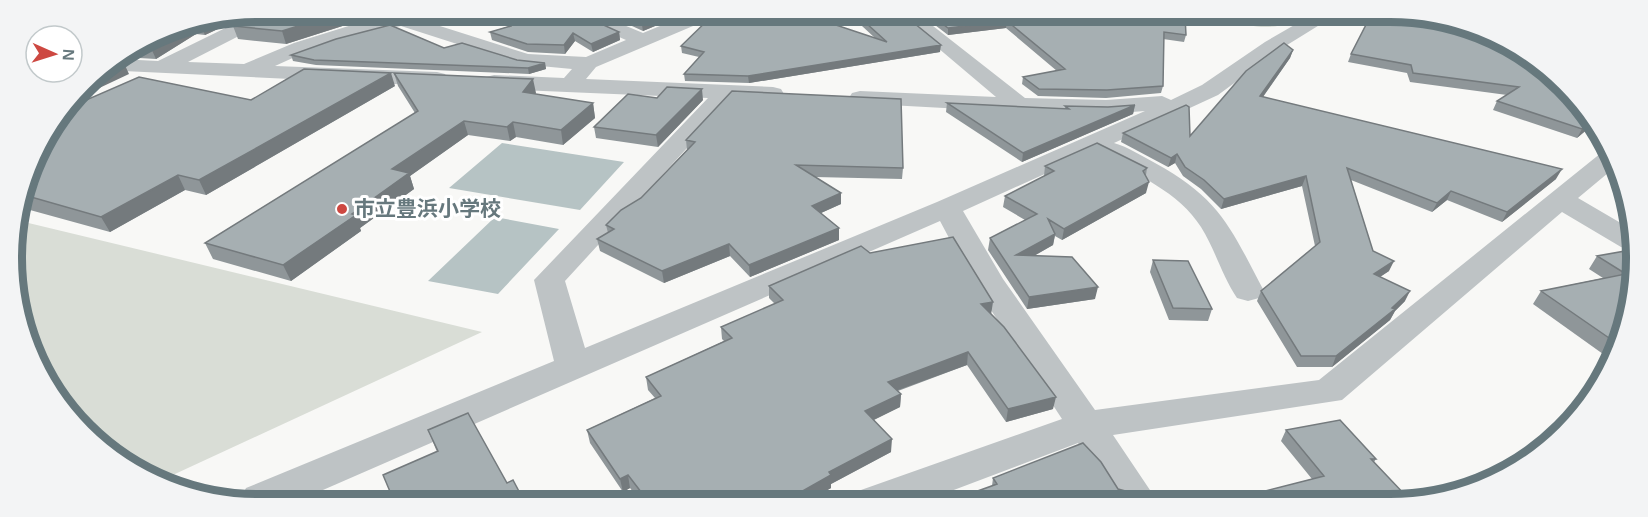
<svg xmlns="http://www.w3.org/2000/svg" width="1648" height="517" font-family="Helvetica,'Noto Sans JP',sans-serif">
<rect width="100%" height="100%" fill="#f8f8f6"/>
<path fill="#d9ddd6" d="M1225 16H1315C1277 27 1263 34 1225 16Z
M16 220 482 332 162 480 122 464 54 396 20 322 14 227Z"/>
<path fill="#b6c3c4" d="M502 143 624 162 580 210 449 188Z
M495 217 559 229 498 294 428 281Z"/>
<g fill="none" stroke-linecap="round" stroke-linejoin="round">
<path fill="#bec3c5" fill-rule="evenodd" d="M258 12H280L278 16 188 62 244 64 294 43 355 24 402 14 528 54 586 57 626 40 601 29 600 23 589 13C600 13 616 10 619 23L643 33 689 14H714L712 18 596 67 586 79 773 87 781 89 784 94 781 99 773 101 732 99 565 281 585 348 937 202 1145 111 1106 114 1020 112 852 103 849 98 852 93 860 91 996 97 899 15H919L1025 98 1106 100 1162 96 1171 100 1202 85 1265 42 1310 16H1334L1279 50 1218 95 1114 143C1128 147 1142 156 1155 163 1221 199 1231 229 1264 291L1259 298 1248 301 1237 298C1222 276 1215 249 1201 227 1179 192 1137 175 1103 155L1100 149 963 211 1003 279 1095 410 1319 380 1601 153 1607 151 1614 168 1578 198 1631 229V250L1621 247 1562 212 1342 400 1113 435 1158 502H1116L1078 443 922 502H856L861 490 1062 419 972 281 940 221 300 500H240L246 488 554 361 534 280 708 98 494 89 486 87 483 82 486 77 494 75 564 78 572 69 519 64 401 26 366 33 308 51 275 66 437 72 445 74 448 79 445 84 437 86 102 70 119 59 158 61Z
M1407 17H1438L1448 21C1437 26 1422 24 1410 21Z"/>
</g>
<path fill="#8f9699" d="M502 13H593L599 23 619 32 620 40 593 52 575 41 565 54 528 52 492 40 490 32 509 26Z
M614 13 684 14 643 31 621 21 616 14Z
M250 14 205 35 196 34 156 59 122 57 164 31Z
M849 14 904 15 940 52 749 83 685 81 684 74 699 57 682 53 681 46 875 38Z
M922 15 1185 16 1186 35 1184 42 1163 39V86L1161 93 1106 98 1038 96 1022 84 1023 77 1057 71 1006 28 948 35Z
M1423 18 1595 122 1577 138 1493 110 1497 101 1507 95 1410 82 1407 73 1348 62 1351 54 1421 21Z
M355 22 286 44 238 39 233 26Z
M444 48 517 60 545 63 546 69 529 74 316 65 293 61 291 55Z
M1293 50 1290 58 1263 97 1556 179 1502 222 1447 200 1432 212 1351 180 1373 251 1389 271 1380 277 1405 301 1395 311 1390 320 1332 367H1297L1257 301 1261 291 1315 246 1302 186 1221 209 1201 189 1183 176 1175 163 1168 167 1121 142 1123 133 1190 136Z
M394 73 536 93 535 94 593 103 595 118 563 145 516 137 510 141 468 135 410 176 414 189 360 228 361 231 291 281 213 259 205 243 415 113 398 86Z
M395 86 206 195 185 190 110 232 30 210 20 215 18 214 38 149 251 100Z
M703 100 658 147 596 138 594 127Z
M947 103 1065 109V106L1108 107 1135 105 1133 114 1022 162 946 112Z
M686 140 903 168 902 179 815 177 841 193V204L821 213 839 228V240L750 277 730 256 664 283 600 251 597 239 608 233 606 225 641 198 687 150Z
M1045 166 1147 168 1146 175V193L1062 240 1055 236 1053 245 1034 256 1095 299 1027 309 988 250 990 238 1025 220 1003 207 1005 196 1044 176Z
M1631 250V307L1615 351 1603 354 1533 304 1541 291 1603 278 1589 269 1597 256Z
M870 253 991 314 1053 409 1006 422 967 365 898 391 901 394 900 407 874 420 891 452 831 484V488L808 501H640L630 488 623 492 590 443 587 430 655 398 648 390 646 377 724 341 722 339 721 327 775 304 769 298V286Z
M1153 260 1212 309 1208 321 1169 320 1150 272Z
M428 430 507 483 437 452Z
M1286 430 1376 459 1374 462 1407 503 1243 502 1246 496 1312 479 1281 441Z
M993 478 1118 489 1129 492 1126 502H947L992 486Z"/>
<path fill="#747a7d" d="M343 12 403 13 355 22 286 44 282 31Z
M250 14 205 35 200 24Z
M670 14H684L643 31 642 25Z
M1007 21 1006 28 948 35V28Z
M193 25 196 34 156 59 150 46 183 27Z
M619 32 620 40 593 52 591 44Z
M573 33 575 41 565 54 564 45Z
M941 45 940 52 749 83 748 76Z
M1293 50 1290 58 1257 105 1260 96Z
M123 61 129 74 76 99 96 74Z
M545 63 546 69 529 74 528 68Z
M391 73 395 86 206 195 199 180Z
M533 79 536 93 526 106 523 92Z
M702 89 703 100 658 147 656 135Z
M593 103 595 118 563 145 561 130Z
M1135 105 1133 114 1022 162 1023 153Z
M1593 120 1595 123 1577 138 1582 129Z
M464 121 468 135 410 176 414 189 360 228 361 231 291 281 283 265 352 214 392 169Z
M513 122 516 137 510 141 507 127Z
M1177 154 1175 163 1168 167 1171 158Z
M1562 169 1556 179 1502 222 1507 212Z
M178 175 185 190 110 232 101 217Z
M1306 176 1302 186 1221 209 1224 199Z
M1149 182 1146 193 1062 240 1064 229Z
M1451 191 1447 200 1432 212 1437 203Z
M841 193V204L812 217V206Z
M23 198 30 210 20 215 18 212Z
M839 228V240L750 277 749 265Z
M1055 234 1053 245 1014 267 1016 255Z
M729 244 730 256 664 283 662 271Z
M1394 261 1389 271 1369 284 1374 274Z
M1098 287 1095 299 1027 309 1029 297Z
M1410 291 1405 301 1395 311 1390 320 1332 367 1336 356Z
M993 302 991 315 981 304Z
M1619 338 1615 351 1603 354 1612 340Z
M968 352 967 365 887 394 888 382Z
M901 394 900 407 865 424V411Z
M1056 397 1053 409 1006 422 1008 409Z
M892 439 891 452 831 484V488L808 501H785L829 472Z
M628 475 630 488 623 492 620 479Z
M1129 492 1126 502H1106Z
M1409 499 1407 503H1394Z"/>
<path fill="#a6afb2" stroke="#747a7d" stroke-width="1.5" d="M263 12H343L282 31 233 26Z
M505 13H593L597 16 599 23 619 32 591 44 573 33 564 45 527 44 490 32 511 26Z
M618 13 670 14 642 25 620 16Z
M714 14H803L887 42 856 14 904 15 941 45 748 76 684 74 704 52 681 46Z
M931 15 1185 16 1186 35 1164 32 1163 86 1107 90 1039 89 1023 77 1065 69 1007 21 948 28Z
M1370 17H1401L1423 21V18L1439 17 1527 54 1593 120 1582 129 1497 101 1519 87 1413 73 1411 65 1351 54Z
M390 25 444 48 462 43 517 60 545 63 528 68 314 60 291 55 336 39Z
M183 27 150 46H141L164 31Z
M1284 43 1293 50 1260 96 1562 169 1507 212 1451 191 1437 203 1347 168 1373 251 1394 261 1374 274 1410 291 1392 308 1395 309 1336 356H1301L1261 291 1320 242 1306 176 1224 199 1204 180 1185 167 1177 154 1171 158 1123 133 1186 105 1189 107 1190 136 1246 71Z
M116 61H123L96 74V73Z
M304 69 391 73 199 180 178 175 101 217 24 195 38 149 70 107 139 77 251 100Z
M394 73 533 79 523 92 593 103 561 130 513 122 507 127 464 121 392 169 409 173 352 214 356 215 283 265 205 243 418 111Z
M667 87 702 89 656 135 594 127 628 94 657 98Z
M732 91 901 99 903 168 796 165 841 193 812 206 839 228 749 265 729 244 662 271 597 239 614 229 606 225 621 210 641 198 695 142 686 140Z
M947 103 1069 109 1065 106 1108 107 1135 105 1023 153Z
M1097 143 1147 168 1143 171 1149 182 1064 229 1048 219 1055 234 1016 255 1072 257 1098 287 1029 297 990 238 1037 214 1005 196 1054 171 1045 166Z
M953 237 993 302 981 304 1004 327 1056 397 1008 409 968 352 888 382 901 394 865 411 892 439 829 472 831 475 785 501H648L628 475 620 479 587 430 661 396 646 377 732 338 721 327 783 300 769 286 861 246 870 253Z
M1631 250V307L1619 338 1612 340 1541 291 1626 274 1597 256Z
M1153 260 1188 261 1212 309 1173 308Z
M468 413 507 483 513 480 524 501H394L383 475 438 451 428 430Z
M1340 420 1376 459H1371L1409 499 1394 503 1252 502 1246 496 1324 476 1286 430Z
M1083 443 1101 462 1118 489 1129 492 1106 502H947L997 484 993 478Z"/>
<circle fill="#cd4841" stroke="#fff" stroke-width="2" cx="342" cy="209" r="6"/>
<g text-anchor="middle" stroke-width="6" stroke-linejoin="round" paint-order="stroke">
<g font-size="21" font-weight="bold" fill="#66787d" stroke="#fff" text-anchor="start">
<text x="354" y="216">市立豊浜小学校</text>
</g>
</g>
<path d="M0 0H1648V517H0ZM258 22H1390A236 236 0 0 1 1626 258V258A236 236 0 0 1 1390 494H258A236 236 0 0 1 22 258V258A236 236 0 0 1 258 22Z" fill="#f3f4f5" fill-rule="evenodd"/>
<path fill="none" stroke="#66787d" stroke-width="8" d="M258 22H1390A236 236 0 0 1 1626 258V258A236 236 0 0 1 1390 494H258A236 236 0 0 1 22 258V258A236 236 0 0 1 258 22Z"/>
<g transform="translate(54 54) rotate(93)"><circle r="28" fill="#ffffff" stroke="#c2c9cb" stroke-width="1.5"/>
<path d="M0-4.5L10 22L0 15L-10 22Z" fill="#cd4841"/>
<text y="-9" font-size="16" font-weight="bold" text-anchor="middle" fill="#66787d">N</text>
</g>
</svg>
